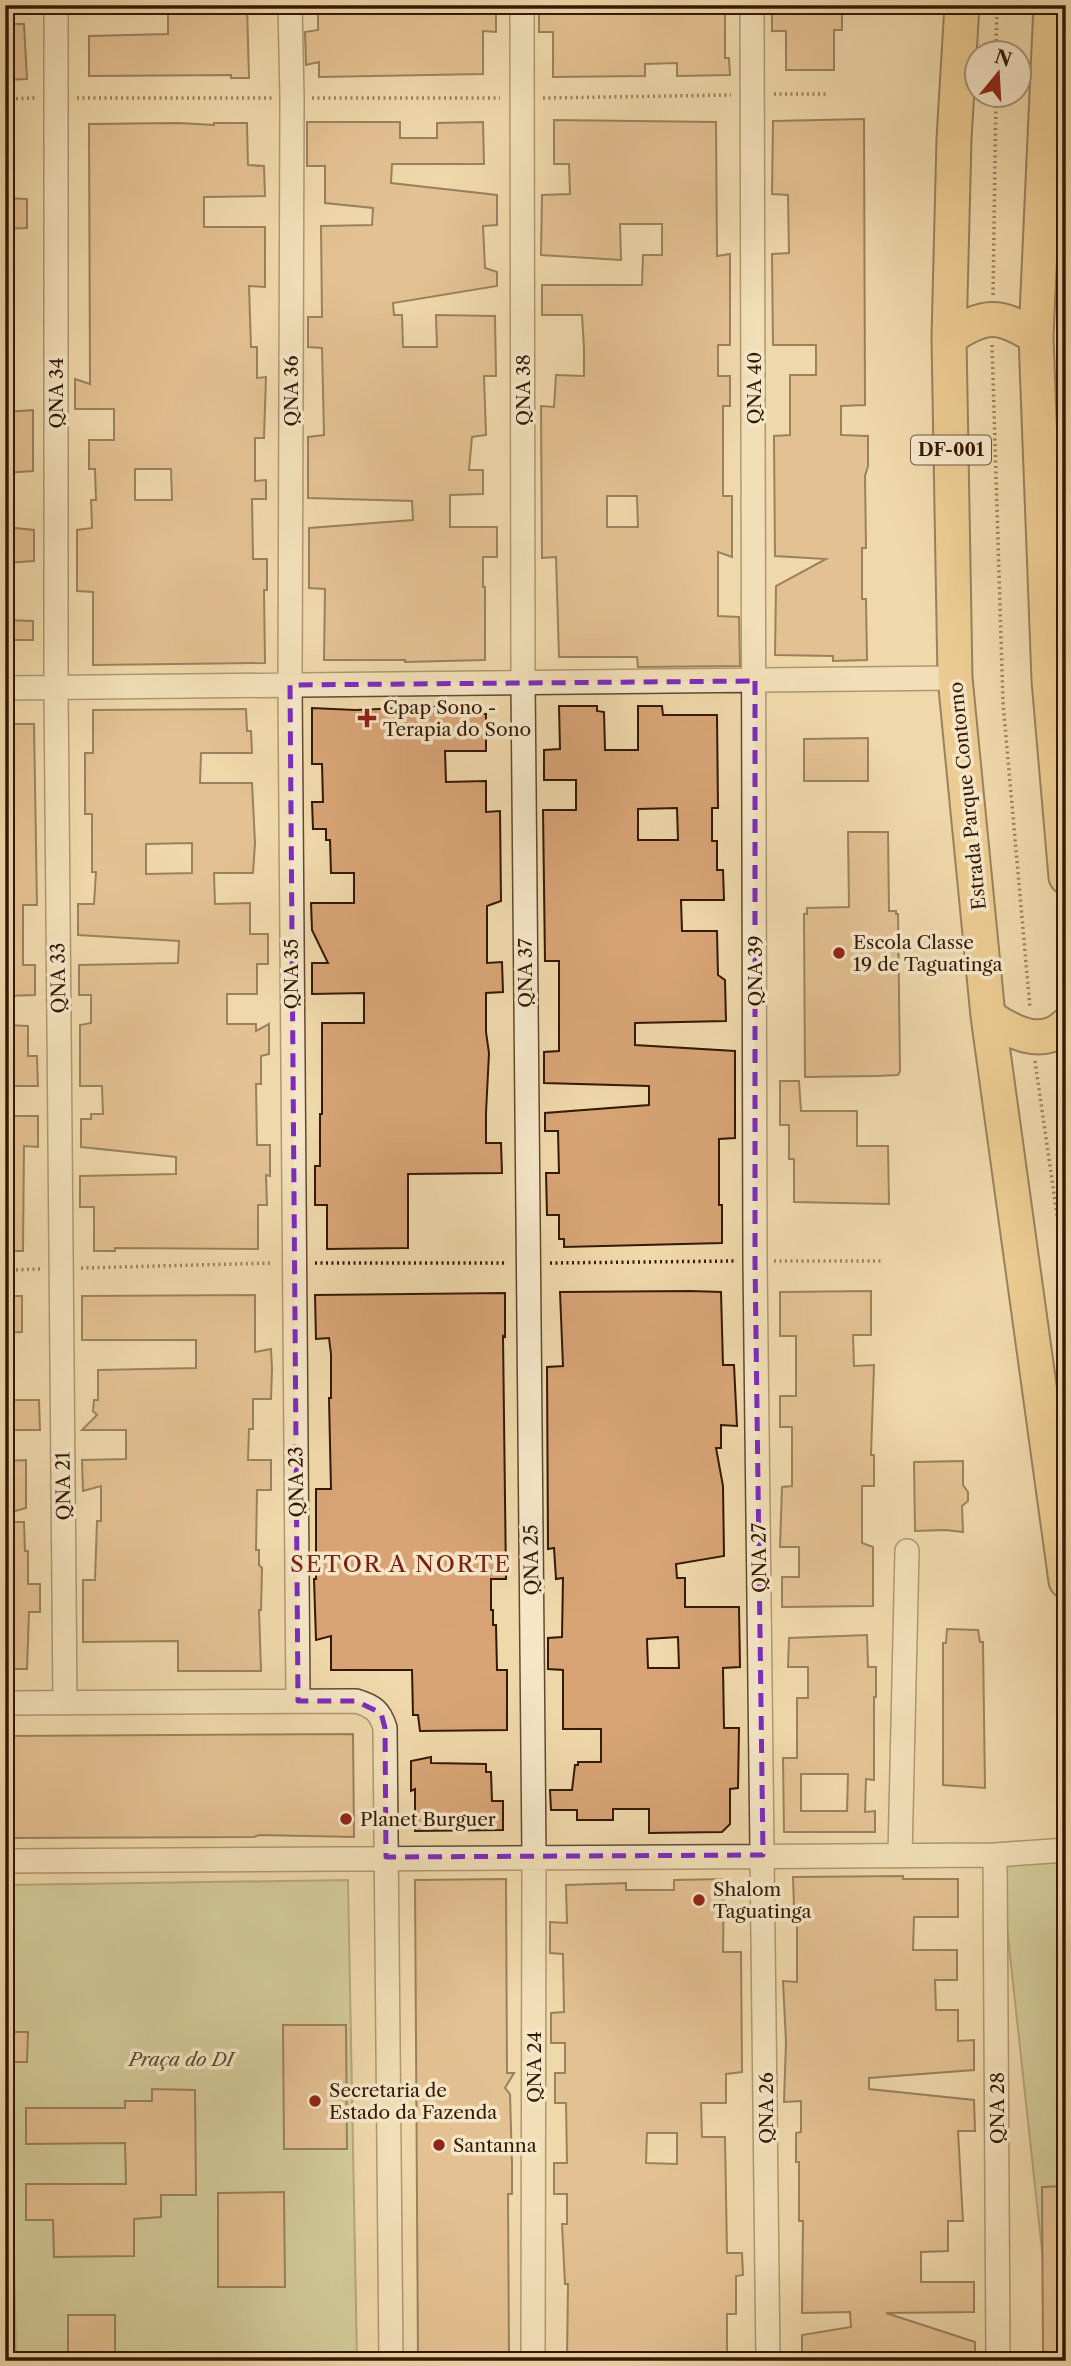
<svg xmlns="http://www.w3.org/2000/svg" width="1071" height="2366" font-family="'Libre Caslon Text',serif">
<rect width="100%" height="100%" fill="#efd8aa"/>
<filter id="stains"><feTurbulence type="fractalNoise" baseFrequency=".00286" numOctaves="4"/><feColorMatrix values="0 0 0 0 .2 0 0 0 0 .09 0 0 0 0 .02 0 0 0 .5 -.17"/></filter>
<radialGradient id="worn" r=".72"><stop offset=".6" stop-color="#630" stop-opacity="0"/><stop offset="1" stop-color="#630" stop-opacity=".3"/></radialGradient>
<path fill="#b7bf8a" stroke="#766c48" stroke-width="2" d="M1066 166V618L1061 369Z
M1066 1857V2361H1054L1000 1863Z
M348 1880 357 2361H16L7 1885Z"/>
<path fill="#d8a476" stroke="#341905" stroke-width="2" fill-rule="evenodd" d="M168 5H247L249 78H231V75L89 76V36L168 34Z
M401 5H496V32L483 31V74L319 77V62L306 65 305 32 318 30V10L401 12Z
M539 5H725V58H729L730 75 677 76V63L645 64V76L553 77V32H539Z
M772 5H842V30H834V70H786V31H772Z
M5 24H24L27 79 5 80Z
M864 119 865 405 841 406V435L868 436V466L865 476 866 548H862V599H866L867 660 833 661V656L775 655 776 586 826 559 775 556 774 436 790 435V375H816V345H773L772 254 789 253 788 195 772 194 773 121Z
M554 120 716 122 717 256 730 254V345H718V376H730V406H723V496H732V557L718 552V616L739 617 740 666 638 667 637 657H559L556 557 542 558 541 406 554 407 556 375 584 376V348L582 315H542V285H642L643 255H662V224H620L621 260 541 255 542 195 570 194 569 164H554ZM607 496H637L638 527H607Z
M307 122H400V138H437V123L483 122 484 164H392L391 183 497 195V225L483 226 485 268 497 272V286L393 303 394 315H402L403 347H437L436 315 495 316 496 376H484L486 435 472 437 469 470H483V494L450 495V527H497V557H483V587H485V660L405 662V660H324L325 589 309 588V528L413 520 412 501 308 498V437L324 435 322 348 308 347V317H322L321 226 372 225 373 208 325 203V166H307Z
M178 123 214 125V123H247L248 165 264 166 265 196 204 197V227H265V287L249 286 251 347H257V378L266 377 264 438H255V481L266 480V499H252L253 559H267V590H264L265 663 93 665V592L77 591V530L92 528 91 500H96L95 469H89V440H114V409H75V379L90 384 89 124ZM135 469H171L172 500H135Z
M5 198 27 199V228L5 229Z
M33 410V471L5 473V412Z
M5 527 34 530V561L5 563Z
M5 620 33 621V640H5Z
M452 706V712L486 714V751H445L446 782 486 781V812L500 811 501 901 487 906V963L502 962 503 992 486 993V1032L489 1053 486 1113V1143H501L502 1173 408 1174V1248L327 1249V1205H315V1166H320V1114H322V1023H364V993L312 994V963H328L312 930 311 903H354V873H331L330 840H326V829H313L312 802H323L322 764H312V708L355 710Z
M559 706H597V711L604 712 605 750H638V706H662L663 715H717L718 808H712V841H717V870H723L724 900H681L682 931H717L718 975 725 980 726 1021 635 1023V1045L735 1051V1138L719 1139V1205H722V1243L564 1247V1239H559V1215H547L546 1173H559L558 1131H545V1113L649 1105V1086L544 1083V1052L559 1051V961H545L543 810H576V780H544V750L560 749ZM677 808 678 840H638V809Z
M246 709 247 731H251L252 753H201L200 783H252L255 843 253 873H214L215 904 250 903V934H268V964H257V994H227V1024H256V1031L269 1024V1054L261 1056V1084H256L257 1145H270V1176L266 1175 267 1205H258V1249L115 1248V1251H94V1207H80V1176L176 1174V1157L81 1147V1119H91V1114H103L102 1086H80V1025L91 1023V995H79V965L178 963 179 941 78 935V904H94L96 872H92V814H85V753H93V710ZM192 843V873L146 874V844Z
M5 724H34L37 905H23V965H35V995L5 996Z
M868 738V781H804V739Z
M848 832H888L889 911H896V914H898L900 1071 898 1075 877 1076 805 1077 804 914H807V908L849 907Z
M5 1025 28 1026V1056H37L38 1086H6Z
M780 1081H799L801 1111H857V1146H888L889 1204 794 1202V1159H789V1125H780Z
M5 1116H38V1147L24 1146 23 1251H5Z
M690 1291 721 1292 723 1365H734L737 1426 721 1425V1448H716L723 1486 724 1556 676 1564 677 1578H685V1607H739L740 1667 723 1668 724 1728H739L738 1788 730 1789V1824L722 1832 649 1833V1809H613V1820H577V1810H551L550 1790H572L575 1765H578V1762H601V1729H563V1670L548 1669V1638L562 1637 563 1578 556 1579 554 1548 548 1549 547 1367 563 1366 560 1292ZM678 1637 679 1668H648L647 1639Z
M871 1291V1335H853L854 1366 874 1365 871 1455H874V1486H862V1543L873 1547V1606L782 1607V1577H799V1547H780L782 1487 792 1486V1427H780V1396H796V1336H780V1292Z
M505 1293V1337L503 1336 506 1579H491V1610H493V1625H496L497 1670H507V1730L420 1731 418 1715H413L412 1670H331V1636L316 1640 314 1579H316V1489H331L329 1398H331V1354L329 1338 316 1339 315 1295Z
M255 1295V1352L271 1349 272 1369 271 1399H253V1429H249L248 1460H271V1490H257L256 1550H259V1565L262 1568 261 1610H259L261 1671H178V1641L83 1642V1580H95L97 1521H101V1486L83 1491 82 1460 126 1459V1430H82L97 1415 93 1411 94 1400H98V1370L196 1368V1340H82V1296Z
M5 1296H22V1332L5 1333Z
M5 1400H39L40 1430H5Z
M26 1460V1508L5 1514V1461Z
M963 1461V1485L968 1492V1501L962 1506 963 1532 946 1530 915 1531 914 1462Z
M5 1522H24L25 1551H28V1584H40V1612H29L27 1669H5Z
M947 1629 978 1630 980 1642H983L985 1788 943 1785V1643H946Z
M867 1635 868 1667H876V1697H874V1780L866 1779 865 1812 875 1811V1832H784L783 1758H797V1698H808V1667H788L789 1638ZM801 1774H848L847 1811H801Z
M353 1734 354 1837 259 1835 254 1837 5 1838V1736Z
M431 1757V1763L486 1764V1772H491L492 1801H503V1830L415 1831V1789L411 1791V1761Z
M903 1876V1879H958V1917H914L913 1950H957V1980H935L936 2010H958V2041L974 2040V2070L869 2078V2089L974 2100 975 2131H958L963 2221H948V2251L921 2252V2282H974V2312L886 2313 975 2342V2361H802V2335L851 2327 850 2312 802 2313 803 2221H799V2162H796V2133L801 2132V2101L784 2102 786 2042 783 1981 797 1982V1908H794L793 1877Z
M506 1879 507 2073H514L505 2088 510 2094 512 2164V2194H508L509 2361H418L415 1880Z
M724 1879 723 1952H741L742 2072 726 2074V2103H701L702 2137H725L727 2253H742L743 2275 736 2276V2314H727V2361H567L568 2284H565L562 2224H567V2194H554V2163H567L566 2103H555V2073H565V2043H551V2013L564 2012 563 1954 550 1953V1922L567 1923 566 1885 626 1883V1890H674V1880ZM647 2133H677V2164L646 2163Z
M283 2025H346L347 2149H284Z
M7 2032H28L27 2062H7Z
M152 2089 195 2090 196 2195H161V2217L134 2219V2256L54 2257 53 2220H26V2184H126L125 2143 26 2144V2108H125V2101H152Z
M1066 2186V2353H1043L1042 2187Z
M284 2192 285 2287H218V2193Z
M68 2315H115V2361H68Z"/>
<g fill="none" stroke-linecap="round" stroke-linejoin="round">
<g stroke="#63492e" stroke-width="26">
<path id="minor" d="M56 5V687L65 1703
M290 5 292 98 290 685 298 1701
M522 5 523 682 534 1857 533 2361
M752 5 755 1261 768 2361
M5 688 955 678
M5 1703 356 1701C373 1706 380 1711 385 1728L391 2361
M900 1855 907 1551
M995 1855 998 2361
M5 1861 995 1855 1066 1850"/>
</g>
<g stroke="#341905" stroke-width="37">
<path id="highway" d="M962 5 954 139 949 338 955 678 988 1016 1066 1581
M1051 5 1036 337 1049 680 1066 877
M949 338C985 313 1000 314 1036 337
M988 1016C1011 1032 1042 1049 1066 1025"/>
</g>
<path stroke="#341905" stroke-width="3.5" stroke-dasharray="2 3.5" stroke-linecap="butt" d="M996 52 997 5
M774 94H829
M77 98H273
M312 98H500
M543 98 731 95
M5 99 35 98
M993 295 996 94
M992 345 1003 703 1030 1008
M1035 1061 1066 1278
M774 1261H884
M315 1263H507
M550 1263 735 1261
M81 1268 273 1263
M5 1270 42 1269"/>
<use href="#minor" stroke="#f5e6c8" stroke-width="23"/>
<use href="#highway" stroke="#e8bc75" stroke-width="33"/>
</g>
<path d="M0 0H1071V2366H0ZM755 681V1261L763 1855 386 1857 385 1728 381 1713 356 1701H298L290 685Z" fill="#efd8aa" fill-opacity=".55" fill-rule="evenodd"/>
<path fill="none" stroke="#7b2cbf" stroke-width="5" stroke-dasharray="14 9" stroke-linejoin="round" d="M755 681V1261L763 1855 386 1857 385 1728 381 1713 356 1701H298L290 685Z"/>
<g fill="#8f2418" stroke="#f5e6c8" stroke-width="2.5">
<path d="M363.5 707.5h7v7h7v7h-7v7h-7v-7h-7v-7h7z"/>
<circle cx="839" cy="953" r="7"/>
<circle cx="346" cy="1819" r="7"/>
<circle cx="699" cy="1900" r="7"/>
<circle cx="315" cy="2101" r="7"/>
<circle cx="439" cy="2145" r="7"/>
</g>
<g text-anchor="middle" stroke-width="7" stroke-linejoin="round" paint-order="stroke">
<rect fill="#f5e6c8" stroke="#6e5640" stroke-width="2" x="911" y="435.5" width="80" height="29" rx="5"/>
<g font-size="18" font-weight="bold" fill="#341905">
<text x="951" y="456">DF-001</text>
</g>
<g font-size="19" fill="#341905" stroke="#f5e6c8">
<text transform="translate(754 388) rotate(-90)" y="7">QNA 40</text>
<text transform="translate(523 390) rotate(-90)" y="7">QNA 38</text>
<text transform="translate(291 391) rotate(-90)" y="7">QNA 36</text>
<text transform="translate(56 393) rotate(-90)" y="7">QNA 34</text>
<text transform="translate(967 796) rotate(-96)" y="7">Estrada Parque Contorno</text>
<text transform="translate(755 971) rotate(-90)" y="7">QNA 39</text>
<text transform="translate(525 973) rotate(-90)" y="7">QNA 37</text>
<text transform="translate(291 974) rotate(-90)" y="7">QNA 35</text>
<text transform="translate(58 978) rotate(-91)" y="7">QNA 33</text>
<text transform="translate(296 1482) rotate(-91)" y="7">QNA 23</text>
<text transform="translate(63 1486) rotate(-91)" y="7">QNA 21</text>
<text transform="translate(759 1558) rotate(-91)" y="7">QNA 27</text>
<text transform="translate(531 1560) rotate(-91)" y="7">QNA 25</text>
<text transform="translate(534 2067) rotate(-90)" y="7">QNA 24</text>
<text transform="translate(766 2108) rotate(-90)" y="7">QNA 26</text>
<text transform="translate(997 2108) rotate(-90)" y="7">QNA 28</text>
</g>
<g font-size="19" fill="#341905" stroke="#f5e6c8" text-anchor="start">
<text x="383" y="714">Cpap Sono -<tspan x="383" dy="22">Terapia do Sono</tspan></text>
<text x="853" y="949">Escola Classe<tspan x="853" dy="22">19 de Taguatinga</tspan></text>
<text x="360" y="1826">Planet Burguer</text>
<text x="713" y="1896">Shalom<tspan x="713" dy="22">Taguatinga</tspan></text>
<text x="329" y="2097">Secretaria de<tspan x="329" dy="22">Estado da Fazenda</tspan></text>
<text x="453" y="2152">Santanna</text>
</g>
<g font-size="19" font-style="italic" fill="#5b4b2d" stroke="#f5e6c8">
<text x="181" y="2066">Praça do DI</text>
</g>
<g font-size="23" letter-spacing="2" fill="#7a1f14" stroke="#f5e6c8">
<text x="401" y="1572">SETOR A NORTE</text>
</g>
</g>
<rect width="1071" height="2366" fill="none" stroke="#efd8aa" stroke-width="28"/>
<rect x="7" y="7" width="1057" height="2352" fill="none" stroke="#341905" stroke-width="3.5"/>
<rect x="14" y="14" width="1043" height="2338" fill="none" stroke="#341905" stroke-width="2"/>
<g transform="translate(998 74) rotate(18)"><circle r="33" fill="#f5e6c8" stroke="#a8947a" stroke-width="2"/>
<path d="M0-5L12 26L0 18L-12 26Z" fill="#8f2418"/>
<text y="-10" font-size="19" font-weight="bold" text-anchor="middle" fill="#341905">N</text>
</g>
<rect width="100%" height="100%" filter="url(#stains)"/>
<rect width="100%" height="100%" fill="url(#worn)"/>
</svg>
